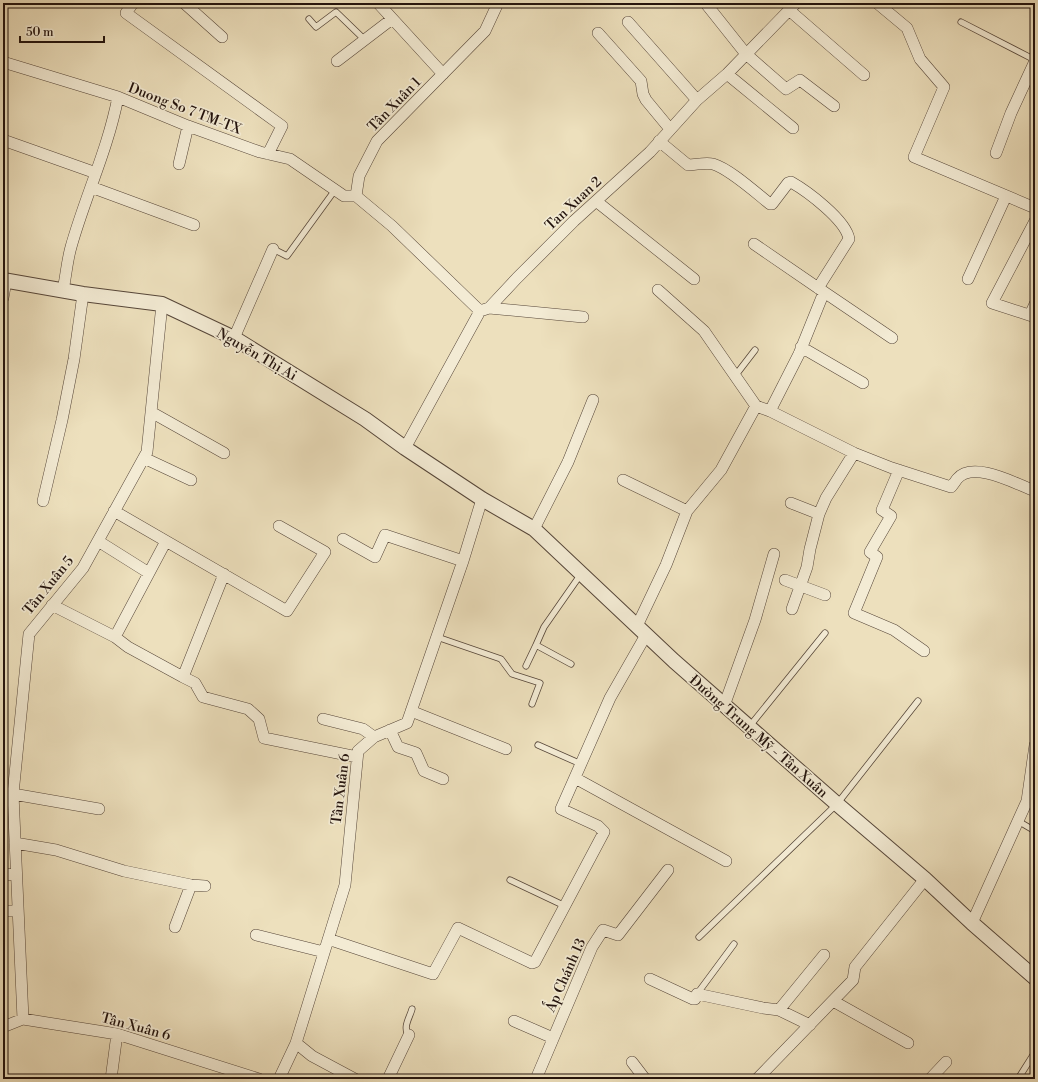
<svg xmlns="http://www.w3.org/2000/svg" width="1038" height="1082" font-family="'Libre Bodoni',serif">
<rect width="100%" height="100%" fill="#ede0bd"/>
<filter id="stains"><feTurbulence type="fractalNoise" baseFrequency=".005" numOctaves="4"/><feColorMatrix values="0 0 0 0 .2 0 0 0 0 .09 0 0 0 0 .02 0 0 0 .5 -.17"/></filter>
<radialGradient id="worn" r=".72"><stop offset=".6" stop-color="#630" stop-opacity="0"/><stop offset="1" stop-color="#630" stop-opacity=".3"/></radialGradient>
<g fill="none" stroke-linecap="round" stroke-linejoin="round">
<g stroke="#564639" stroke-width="7">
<path id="service" d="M309 19 316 27 336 12 365 40
M961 22 1035 60
M273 249 287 256 335 190
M735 376 755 350
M437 637 501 659 512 674 540 683 532 704
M571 664 536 645 544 627 581 574
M526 666 536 645
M749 727 825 633
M538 745 581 764
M1027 801 1035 805
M1018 821 1035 831
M510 880 565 906
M699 937 837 804 918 701
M697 994 734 944
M409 1035C402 1028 410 1017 412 1009
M1018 1079 1035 1052"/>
</g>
<g stroke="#564639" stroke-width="12">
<path id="minor" d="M133 3 126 13 282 126 268 154
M184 3 222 37
M378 3 443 74
M877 3 907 28 920 59 944 87 914 157 1035 208
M707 5 746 54 786 89 800 80 834 106
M789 10 864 75
M628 22 697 100
M598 33 641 81 643 94 646 100 670 129
M337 61 392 19
M3 62 118 97
M727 74 793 128
M3 140 96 173
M659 141 688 165C696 165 705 162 713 164 730 169 756 193 770 204H772L788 183 791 182C807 191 846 220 849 239L818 288
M996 153 1011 113 1035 61
M179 164 188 126
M91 187 194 225
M596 201 694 279
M1035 221 992 303 1035 317
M754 244 824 292 799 354 770 411
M968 279 1006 196
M63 290C66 276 67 261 71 247 85 197 108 149 118 97L188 126 260 152 290 159 344 196H356
M824 292 892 338
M3 298 6 281
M489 308 583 317
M480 311 392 226 356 196 359 176 377 141 485 31 498 3
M1030 315 1035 304
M234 338 273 249
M801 347 863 383
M756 406 770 411 854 453 892 468 951 487C953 485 955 482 957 479 973 460 1016 484 1035 491
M151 412 224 453
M405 448 480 311 489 308 517 278 574 221 650 152 697 100 727 74 796 3
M144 458 191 480
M899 470 882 510 891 516 870 552 877 557 854 613 894 630 924 651
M623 480 687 511
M43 501 62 420 74 359 83 294
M791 503 819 514
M114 511 287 611 325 552 279 526
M534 529 568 462 593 400
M343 539 375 557 385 535 463 561
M98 541 149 573
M166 541 115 637 128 647 183 677 224 574
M785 580 825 595
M52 605 115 637
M792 609 807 567 810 549 819 514 826 498 854 453
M637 626 666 565 687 511 721 470 756 406 704 331 658 290
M183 677 195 683 203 697 248 709 259 719 264 738 357 757
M724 706 755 620 774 554
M411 711 506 749
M323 719 363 729 374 737
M390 730 398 747 416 753 424 771 443 779
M575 778 726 861
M13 794 99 809
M15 843 56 850 124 871 191 885 205 886
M3 874 16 875
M3 911H18
M972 923 1027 801 1035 745
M175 927 191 885
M256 935 324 952
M328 939 433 974 458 928 532 963 535 962 604 832 598 826 561 809 610 698 646 635
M650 979 693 999H695L697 994 763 1008 779 1010 810 1025
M833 1001 908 1043
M779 1010 824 955
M23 1019 13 794 29 634 83 568 147 452 162 304
M514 1021 553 1038
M3 1027 23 1019 117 1034 259 1079
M632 1062 645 1079
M111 1079 117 1034
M279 1079 296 1043
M355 1079 312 1056 296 1043 345 885 358 751 374 737 407 723 463 561 482 499
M388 1079 409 1035
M536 1079 592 947 603 930 618 935 668 870
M757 1079 853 980 855 967 925 879
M930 1079 946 1062"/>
</g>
<g stroke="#564639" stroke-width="16">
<path id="tertiary" d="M3 280 83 294 162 304 234 338 365 419 405 448 482 499 534 529 674 661 837 804 925 879 972 923 1035 978"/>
</g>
<use href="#service" stroke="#f3ebd4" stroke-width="5.5"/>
<use href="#minor" stroke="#f3ebd4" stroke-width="11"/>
<use href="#tertiary" stroke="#f3ebd4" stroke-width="14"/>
</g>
<g text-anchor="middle" stroke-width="3.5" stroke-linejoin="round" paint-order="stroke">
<g font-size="14" fill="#23130d" stroke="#f3ebd4">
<text transform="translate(394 104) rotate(-46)" y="5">Tân Xuân 1</text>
<text transform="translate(185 108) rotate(21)" y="5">Duong So 7 TM-TX</text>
<text transform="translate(573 203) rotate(-43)" y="5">Tan Xuan 2</text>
<text transform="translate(257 354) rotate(30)" y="5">Nguyễn Thị Ai</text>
<text transform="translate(48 585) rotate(-51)" y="5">Tân Xuân 5</text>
<text transform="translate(759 736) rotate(41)" y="5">Đường Trung Mỹ - Tân Xuân</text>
<text transform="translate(340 789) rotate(-83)" y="5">Tân Xuân 6</text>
<text transform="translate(565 975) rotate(-66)" y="5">Ấp Chánh 13</text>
<text transform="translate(136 1026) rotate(15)" y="5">Tân Xuân 6</text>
</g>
</g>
<rect width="1038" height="1082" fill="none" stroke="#ede0bd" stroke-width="16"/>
<rect x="4" y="4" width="1030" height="1074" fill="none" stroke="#23130d" stroke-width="2"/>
<rect x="8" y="8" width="1022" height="1066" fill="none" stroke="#23130d"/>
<path d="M20 36v6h84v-6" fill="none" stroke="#23130d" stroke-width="2"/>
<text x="26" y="36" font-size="12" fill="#23130d" stroke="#f3ebd4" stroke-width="3" paint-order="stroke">50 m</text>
<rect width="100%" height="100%" filter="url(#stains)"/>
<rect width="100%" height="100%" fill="url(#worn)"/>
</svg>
